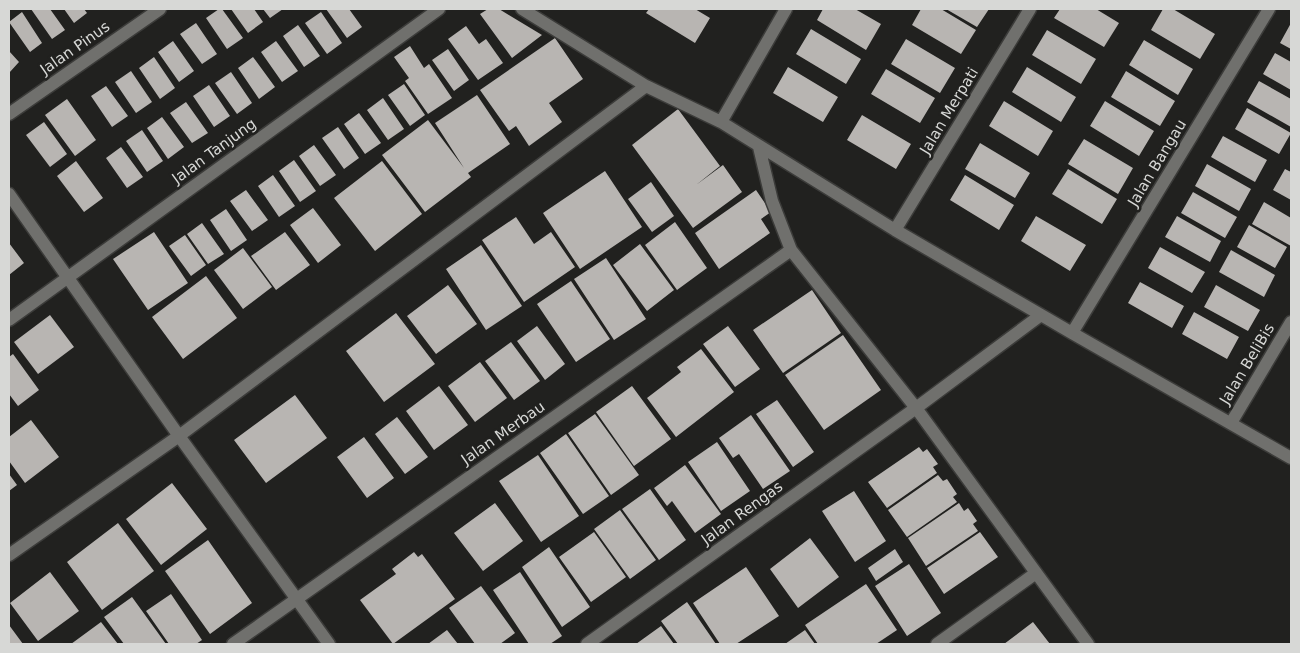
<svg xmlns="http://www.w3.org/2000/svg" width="1300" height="653" font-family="'DejaVu Sans',sans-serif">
<rect width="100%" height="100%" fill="#21211f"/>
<path fill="#b8b5b2" d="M31 9H50L65 30 52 39Z
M64 9H84L87 13 74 23Z
M219 9H222L243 38 227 49 206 18Z
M231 9H254L263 22 248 33Z
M263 9H283L270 18Z
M326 9H349L362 27 347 38Z
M488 9H499L542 35 512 58 480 14Z
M649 9H695L710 18 695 43 646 13Z
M823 9H855L881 24 866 50 817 20Z
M921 9H941L976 30 961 54 912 25Z
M946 9H989L977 27Z
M1060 9H1096L1119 23 1104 47 1054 18Z
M1163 9H1173L1215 34 1200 59 1151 30Z
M22 12 42 43 30 52 9 22Z
M321 12 342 43 327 54 305 23Z
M196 23 217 54 202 64 180 34Z
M1291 23V49L1280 43Z
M298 25 320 56 304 67 283 36Z
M466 26 479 44 486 39 503 63 478 80 448 39Z
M811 29 861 59 846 84 796 54Z
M1047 30 1096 59 1081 84 1032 55Z
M555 38 583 79 549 103 562 122 529 146 516 126 509 131 480 90Z
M906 39 955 68 940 93 891 64Z
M1144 40 1193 69 1178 95 1129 65Z
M173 41 194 71 179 82 158 52Z
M276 41 298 71 282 82 261 52Z
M410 46 424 68 429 64 452 98 428 114 405 81 409 78 394 57Z
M448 49 469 80 454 91 432 60Z
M9 51 19 62 9 73Z
M1275 53 1291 62V90L1263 74Z
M154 57 175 88 160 99 139 68Z
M253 57 275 87 259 99 238 68Z
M788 67 838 97 823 122 773 93Z
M1027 67 1076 97 1061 122 1012 92Z
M886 69 935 98 920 123 871 94Z
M131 71 152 102 136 113 115 82Z
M1126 71 1175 101 1160 126 1111 97Z
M231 72 252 103 237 114 215 83Z
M1259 81 1291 99V127L1247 102Z
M404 84 425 115 410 126 388 95Z
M209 85 230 116 214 127 193 96Z
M106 86 128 116 112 127 91 96Z
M477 95 510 144 468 173 471 177 425 212 382 155 428 120 464 168 435 123Z
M383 98 404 129 388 140 367 110Z
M67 99 96 140 75 156 45 115Z
M1004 101 1053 131 1038 156 989 126Z
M1105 101 1154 131 1139 156 1090 126Z
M186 102 208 133 192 143 170 113Z
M1247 108 1291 133 1279 154 1235 129Z
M678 109 720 166 696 185 723 165 742 192 693 228 632 145Z
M359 113 381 143 365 154 344 124Z
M862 115 911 144 896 169 847 140Z
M162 117 184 147 168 159 147 128Z
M44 122 67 154 50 167 26 135Z
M338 127 359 158 344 169 322 138Z
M142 130 163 161 147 172 126 141Z
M1223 136 1267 160 1255 182 1211 157Z
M1084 139 1133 168 1118 194 1068 164Z
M980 143 1030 173 1015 198 965 169Z
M314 145 336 175 320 186 299 156Z
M121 147 143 177 127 188 106 158Z
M294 160 316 191 300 202 279 171Z
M76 161 103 198 84 212 57 176Z
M382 161 422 214 375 251 334 198Z
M1207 164 1251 189 1239 211 1195 186Z
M1068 169 1117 199 1102 224 1052 194Z
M1285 169 1291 172V200L1273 190Z
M605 171 642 227 580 269 543 213Z
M273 175 295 206 279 217 258 186Z
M965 175 1014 205 999 230 950 200Z
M651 182 674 216 652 232 628 199Z
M246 190 268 220 252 231 230 201Z
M756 190 771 212 761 219 770 233 719 269 695 233Z
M1193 192 1237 217 1225 238 1181 213Z
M1264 202 1291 218V246L1252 224Z
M313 208 341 245 318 263 290 225Z
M226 209 247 240 231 251 210 220Z
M1036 216 1086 245 1070 271 1021 241Z
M1177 216 1221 241 1210 262 1165 237Z
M516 217 534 244 551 232 575 267 524 302 482 240Z
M675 222 707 268 677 290 645 245Z
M202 223 224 254 208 264 187 234Z
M1249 225 1287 247 1275 268 1237 247Z
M154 232 188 283 148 310 113 259Z
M285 232 310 265 276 290 251 256Z
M185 235 206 265 191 276 169 246Z
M9 243 24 263 9 275Z
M640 244 674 290 647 311 613 265Z
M481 245 522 306 486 330 446 269Z
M1160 247 1205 272 1192 293 1148 268Z
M243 248 272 287 243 309 214 270Z
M1231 250 1275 275 1264 297 1219 272Z
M606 258 646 319 614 340 574 279Z
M206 276 237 318 183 359 152 317Z
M571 281 610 339 576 362 537 304Z
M1140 282 1184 306 1172 328 1128 303Z
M448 285 477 324 436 354 407 316Z
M1216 285 1260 310 1248 331 1204 307Z
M812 290 841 333 783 373 753 330Z
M1194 312 1239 337 1227 359 1182 334Z
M396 313 435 364 384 402 346 351Z
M50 315 74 347 38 374 14 342Z
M537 326 565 364 545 380 517 341Z
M728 326 760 369 735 387 703 344Z
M843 335 881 390 824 430 785 375Z
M511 342 540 381 514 400 485 361Z
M701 349 734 392 676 437 647 398 681 372 677 367Z
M13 354 39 390 18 406 9 394V357Z
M480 362 507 398 475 422 448 386Z
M439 386 468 425 434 450 406 411Z
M632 386 671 439 634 466 596 412Z
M295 395 327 438 266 483 234 440Z
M777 400 814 452 793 467 756 414Z
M595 414 639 475 611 495 568 433Z
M751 415 790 471 763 489 739 454 733 458 719 438Z
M397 417 428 457 405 474 375 434Z
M31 420 59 457 25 483 9 461V437Z
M566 434 609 496 583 514 540 453Z
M364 437 394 478 367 498 337 457Z
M717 442 750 491 721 511 688 462Z
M919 447 923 452 927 449 938 464 933 467 937 473 887 508 868 482Z
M538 455 579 516 541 542 499 481Z
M685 465 721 514 695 533 672 501 667 506 654 488Z
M9 474 17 485 9 491Z
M938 475 943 481 947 479 957 494 953 497 957 502 907 537 888 510Z
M172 483 207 529 161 565 126 519Z
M650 489 686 540 659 560 622 509Z
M854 491 886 541 855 562 822 511Z
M495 503 523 541 483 571 454 533Z
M959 503 964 511 968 508 977 521 973 524 978 531 926 566 908 538Z
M620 510 656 560 630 579 594 529Z
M118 523 154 571 102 610 67 562Z
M594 532 626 577 591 602 559 557Z
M980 532 998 557 944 594 927 568Z
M810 538 839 577 798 608 770 569Z
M208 540 252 603 210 634 165 571Z
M549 547 590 607 562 627 522 567Z
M895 549 903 562 876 581 868 568Z
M414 552 418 557 422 554 455 599 393 644 360 600 396 574 392 569Z
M909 564 941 613 907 636 875 586Z
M746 567 779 616 736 644H720L693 603Z
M50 572 79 611 38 641 10 603Z
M520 572 562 636 550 644H529L493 590Z
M866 584 897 630 876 644H818L805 625Z
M481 586 515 633 500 644H475L449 608Z
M171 594 202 640 196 644H169L146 611Z
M132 597 166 644H124L104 617Z
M687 602 716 644H678L661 621Z
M101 622 118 644H71Z
M1033 622 1050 644H1004Z
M9 625 23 644H9Z
M661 626 674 644H636Z
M447 630 458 644H428Z
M805 630 815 644H785Z"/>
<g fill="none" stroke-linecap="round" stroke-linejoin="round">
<g stroke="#3c3c3a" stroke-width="15">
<path id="minor" d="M522 9 646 86 721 122 895 230 1072 333 1291 458
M9 114 160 9
M721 122 786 9
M759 147 772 201 791 250 916 408 1088 644
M9 194 179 436 329 644
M895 230 1030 9
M9 320 439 9
M1072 333 1269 9
M1231 423 1291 322
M9 555 179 436 646 86
M233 644 791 250
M587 644 916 408 1041 315
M937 644 1036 573"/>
</g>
<use href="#minor" stroke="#70706d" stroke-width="12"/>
</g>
<g text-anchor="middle" stroke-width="5" stroke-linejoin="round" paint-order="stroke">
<g font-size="15" fill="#d7d8d6" stroke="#21211f">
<text transform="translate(75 48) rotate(-35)" y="5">Jalan Pinus</text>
<text transform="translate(949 111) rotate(-59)" y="5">Jalan Merpati</text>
<text transform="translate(214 151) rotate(-36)" y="5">Jalan Tanjung</text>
<text transform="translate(1157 163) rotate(-59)" y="5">Jalan Bangau</text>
<text transform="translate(1247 364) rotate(-59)" y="5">Jalan BeliBis</text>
<text transform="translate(503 433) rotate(-35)" y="5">Jalan Merbau</text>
<text transform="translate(742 513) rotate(-36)" y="5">Jalan Rengas</text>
</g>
</g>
<rect width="1300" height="653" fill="none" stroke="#d7d8d6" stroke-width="20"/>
</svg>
